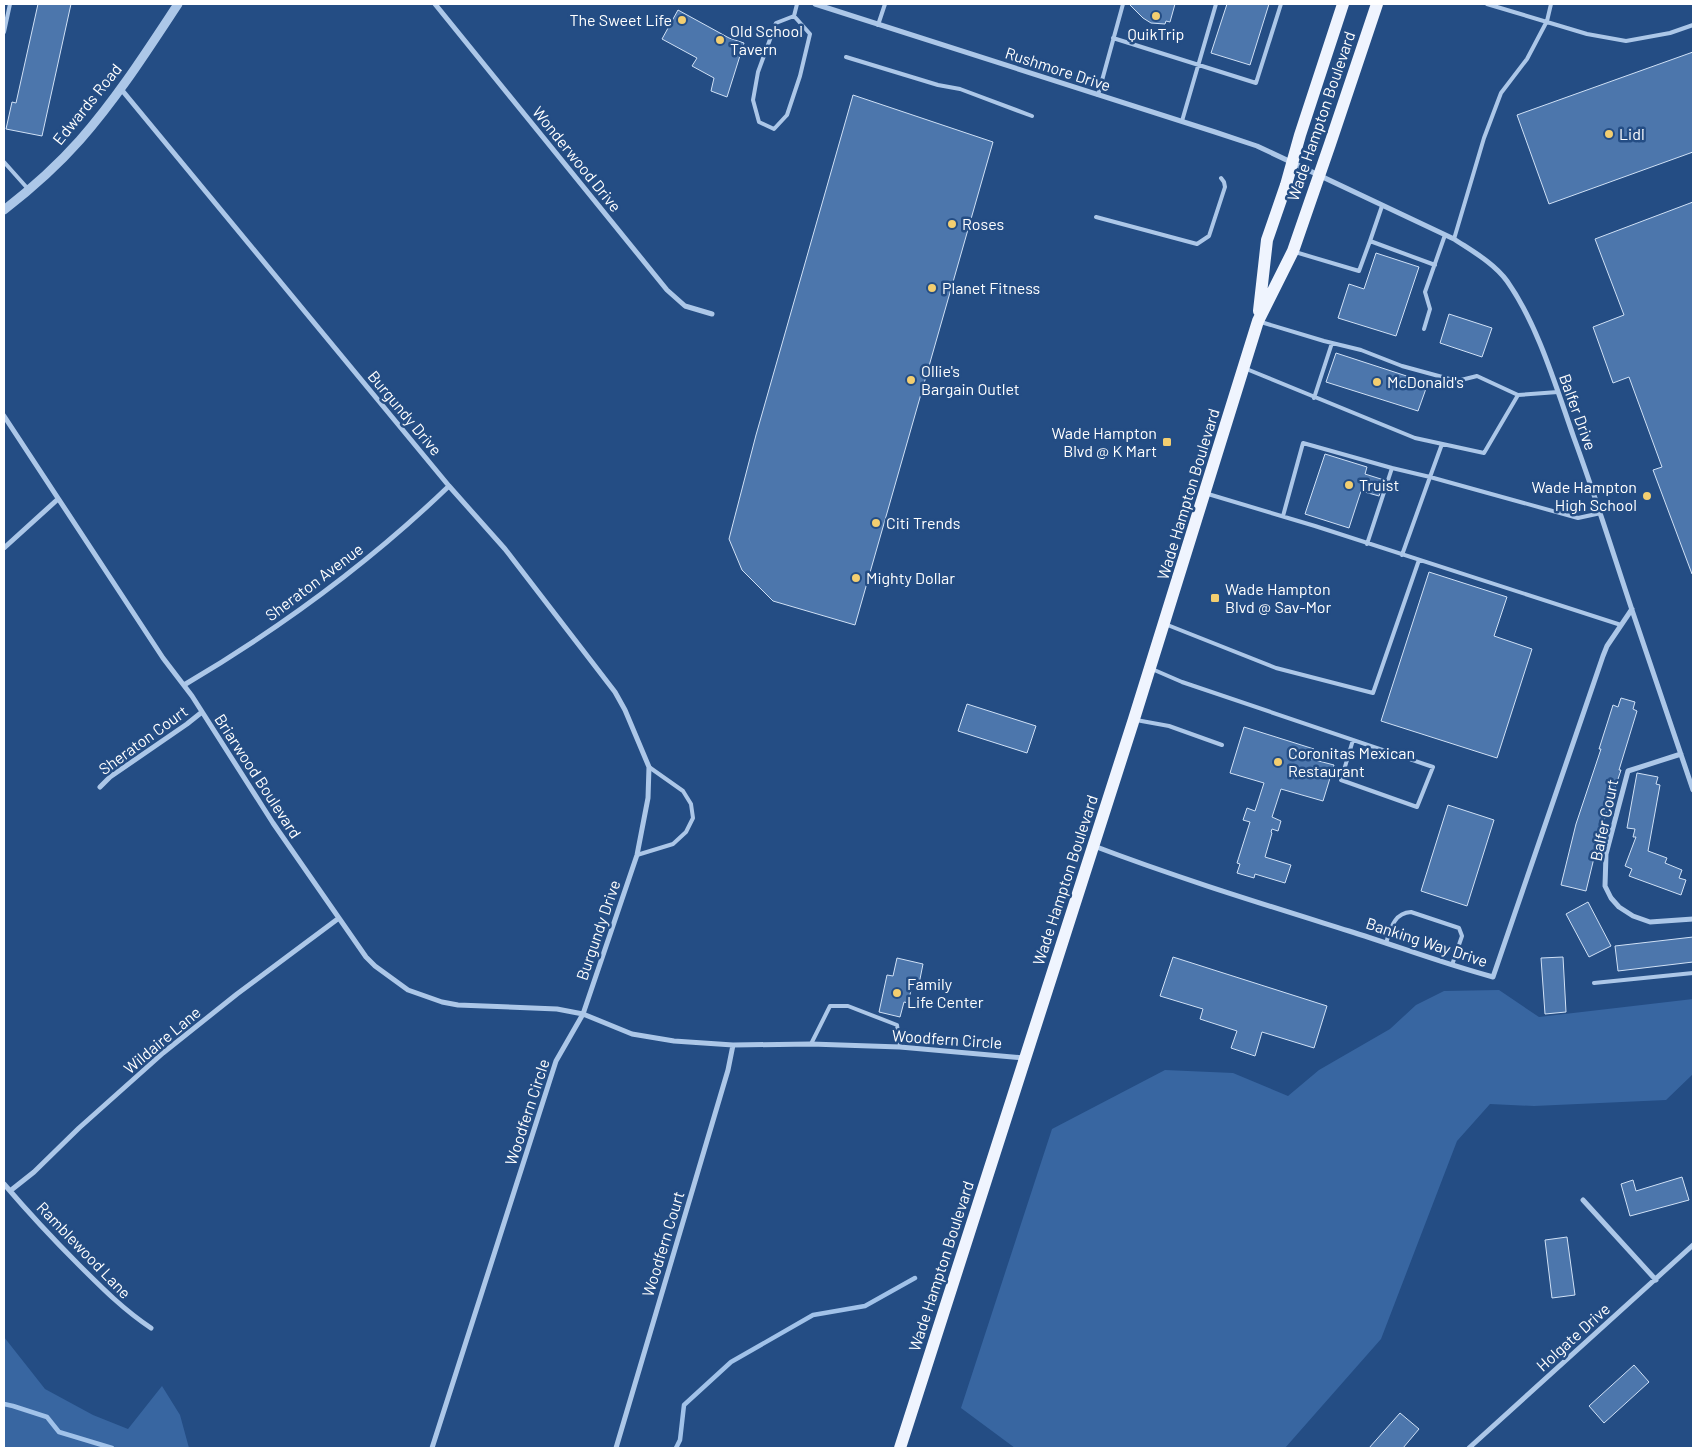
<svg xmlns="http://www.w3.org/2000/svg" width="1697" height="1452" font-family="Barlow,sans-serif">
<rect width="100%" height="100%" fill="#244d84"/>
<path fill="#3866a1" d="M1499 990 1539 1017 1693 999V1074L1666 1100 1534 1106 1490 1104 1457 1141 1381 1339 1285 1448H1015L961 1408 1052 1129 1165 1070 1233 1073 1288 1096 1319 1070 1390 1029 1416 1005 1444 991Z
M4 1337 45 1389 93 1415 128 1429 162 1386 180 1415 189 1448H4Z"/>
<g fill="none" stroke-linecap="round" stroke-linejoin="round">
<path stroke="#a1c2e9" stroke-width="4.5" d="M4 1404 13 1406 47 1417 59 1432 112 1448
M676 1448 680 1440 684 1405 731 1362 813 1315 865 1306 915 1278"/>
</g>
<path fill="#4c76ac" stroke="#d0e1f6" d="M38 4H71L42 136 6 129 12 102 16 103Z
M1129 4H1175L1170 22 1166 21 1165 24 1151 23 1143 18Z
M1227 4H1269L1250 65 1211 53Z
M678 10 729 38 744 43 727 97 711 91 714 78 692 66 697 58 662 39Z
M1693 52V152L1549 204 1517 115Z
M853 95 993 142 855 625 773 601 742 570 729 539 756 435Z
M1693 202V574H1692L1653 470 1662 467 1629 377 1613 383 1593 327 1624 315 1595 239Z
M1376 253 1419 267 1396 336 1338 318 1349 284 1364 289Z
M1449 314 1492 328 1482 357 1440 343Z
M1336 353 1428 383 1418 411 1326 382Z
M1325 454 1367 467 1365 474 1384 480 1379 496 1361 491 1349 528 1305 514Z
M1429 572 1507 597 1494 636 1532 649 1497 758 1381 721Z
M1621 698 1635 702 1633 709 1637 711 1619 770H1621L1600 833 1586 891 1561 885 1576 824 1601 749H1599L1613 705 1618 707Z
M967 704 1036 726 1027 753 958 731Z
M1244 727 1314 749 1311 759 1334 765 1323 801 1281 789 1272 817 1281 821 1278 831 1272 829 1271 832 1272 833 1265 857 1291 865 1285 883 1255 874 1254 878 1237 873 1240 864 1237 863 1250 822 1243 820 1247 808 1255 811 1264 783 1230 773Z
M1637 773 1658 777 1656 784 1660 785 1648 851 1667 858 1665 863 1682 870 1679 878 1686 880 1681 895 1629 876 1632 869 1625 866 1636 837H1633L1635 829 1627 828Z
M1448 805 1494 820 1467 906 1421 891Z
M1588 902 1611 946 1589 957 1566 914Z
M1693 937V962L1618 971 1615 946Z
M1173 957 1327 1006 1314 1048 1262 1032 1255 1056 1231 1048 1237 1031 1200 1019 1203 1009 1160 996Z
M1563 957 1566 1012 1545 1014 1541 958Z
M897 958 923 964 919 984 913 982 908 1003 904 1002 900 1017 879 1012 887 975 893 976Z
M1682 1177 1689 1200 1630 1216 1621 1184 1633 1180 1636 1191Z
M1567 1237 1575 1295 1552 1298 1545 1240Z
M1634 1365 1649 1382 1604 1423 1589 1406Z
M1400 1413 1419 1429 1403 1448H1369Z"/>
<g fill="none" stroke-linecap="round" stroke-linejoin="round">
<path stroke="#acc7e8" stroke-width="4" d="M1487 4 1587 34 1626 41 1670 33 1693 25
M794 16 810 34 800 76 787 115 774 129 759 122 753 100 758 72 776 23Z
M794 16 797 4
M878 25 885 4
M4 32 10 4
M1113 38 1256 83 1281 4
M846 57 938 85 960 89 1032 116
M1098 95 1123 4
M1182 121 1216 4
M4 162 29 190
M1382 206 1370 241 1435 265
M1096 217 1197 244 1209 236 1225 187 1224 182 1221 178
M1454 239 1484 138 1501 93 1527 59 1547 21 1551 4
M1295 252 1359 271 1370 241
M1261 322 1324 341 1361 350 1402 366 1457 381 1477 376 1518 395 1558 392
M1424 329 1430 309 1425 292 1445 235
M1244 368 1415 438 1484 453 1518 395
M1314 398 1332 343
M1392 468 1430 477 1442 444
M1208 494 1315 526 1621 625
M1283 516 1303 443 1392 468 1367 544
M1402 555 1430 477 1578 518 1601 513
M1165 624 1276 668 1373 693 1419 560
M1152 669 1182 682 1433 767 1417 807 1341 780 1353 740
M1136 720 1169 726 1222 745
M637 855 673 844 686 832 693 818 691 804 683 791 649 767
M1386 943C1391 928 1394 913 1411 912L1459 928 1462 936 1452 965
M1594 983 1693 973
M811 1044 830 1006H848L897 1025 900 1047"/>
<path stroke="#acc7e8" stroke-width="5" d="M435 4 667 290 685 306 712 314
M815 4 1215 132 1257 146 1454 239C1472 251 1494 263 1507 281 1538 325 1556 387 1574 438 1595 495 1613 553 1632 610 1652 670 1673 730 1693 790
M121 89 449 486 505 549 615 692 625 710 649 767 648 798 637 855 583 1014 556 1061 432 1448
M4 416 163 658 192 696 273 823 366 957 375 966 408 990 442 1002 458 1005 557 1009 583 1014 632 1034 674 1041 733 1045 811 1044 900 1047 1024 1058
M4 548 58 499
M184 685C279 629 370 562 449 486
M1681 754 1628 771 1606 854 1605 886 1611 898 1619 907 1633 916 1650 922 1693 919
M100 787 110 777 187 724 202 712
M1094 846C1178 878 1263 904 1349 931 1397 946 1444 964 1493 977L1603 656 1607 646 1632 609
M4 1184C28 1212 53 1239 79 1265 103 1289 124 1310 151 1328
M10 1191 34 1172 79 1128 163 1053 237 994 339 918
M1583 1200 1656 1280
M616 1448 728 1070 733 1045
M1469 1448 1693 1245"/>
<path stroke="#acc7e8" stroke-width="9" d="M4 210C31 189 57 166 80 140 117 98 147 51 178 4"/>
<path stroke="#eff4fe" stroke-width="12" d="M1259 311 1267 240 1286 185 1300 135 1343 4
M900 1448 1134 719 1258 321 1293 251 1330 144 1377 4"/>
</g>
<g fill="#f3ce70" stroke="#244d84" stroke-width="2">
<circle cx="1156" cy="16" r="5"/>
<circle cx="682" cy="20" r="5"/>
<circle cx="720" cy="40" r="5"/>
<circle cx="1609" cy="134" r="5"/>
<circle cx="952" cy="224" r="5"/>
<circle cx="932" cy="288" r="5"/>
<circle cx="911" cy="380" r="5"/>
<circle cx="1377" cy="382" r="5"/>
<rect x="1162" y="437" width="10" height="10" rx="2.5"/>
<circle cx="1349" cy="485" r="5"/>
<circle cx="1647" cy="496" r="5"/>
<circle cx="876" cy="523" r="5"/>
<circle cx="856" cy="578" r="5"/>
<rect x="1210" y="593" width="10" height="10" rx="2.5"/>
<circle cx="1278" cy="762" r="5"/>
<circle cx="897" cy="993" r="5"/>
</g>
<g text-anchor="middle" stroke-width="5" stroke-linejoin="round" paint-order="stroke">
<g font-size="16" fill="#fff" stroke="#244d84" text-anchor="start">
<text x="672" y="26" text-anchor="end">The Sweet Life</text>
<text x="730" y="37">Old School<tspan x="730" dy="18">Tavern</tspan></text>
<text x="1156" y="40" text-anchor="middle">QuikTrip</text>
<text x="1619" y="140">Lidl</text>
<text x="962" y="230">Roses</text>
<text x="942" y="294">Planet Fitness</text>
<text x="921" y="377">Ollie's<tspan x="921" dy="18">Bargain Outlet</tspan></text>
<text x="1387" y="388">McDonald's</text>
<text x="1157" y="439" text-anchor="end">Wade Hampton<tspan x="1157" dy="18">Blvd @ K Mart</tspan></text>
<text x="1359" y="491">Truist</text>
<text x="1637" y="493" text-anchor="end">Wade Hampton<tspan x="1637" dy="18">High School</tspan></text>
<text x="886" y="529">Citi Trends</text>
<text x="866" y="584">Mighty Dollar</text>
<text x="1225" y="595">Wade Hampton<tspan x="1225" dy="18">Blvd @ Sav-Mor</tspan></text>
<text x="1288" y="759">Coronitas Mexican<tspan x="1288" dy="18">Restaurant</tspan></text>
<text x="907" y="990">Family<tspan x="907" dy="18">Life Center</tspan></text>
</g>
<g font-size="16" fill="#fff" stroke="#244d84">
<text transform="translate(1058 69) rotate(18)" y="6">Rushmore Drive</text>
<text transform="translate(87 104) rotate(-51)" y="6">Edwards Road</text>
<text transform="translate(1321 116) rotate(-71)" y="6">Wade Hampton Boulevard</text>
<text transform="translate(577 159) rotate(51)" y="6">Wonderwood Drive</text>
<text transform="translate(1578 412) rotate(70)" y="6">Balfer Drive</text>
<text transform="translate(405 413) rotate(50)" y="6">Burgundy Drive</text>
<text transform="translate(1188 494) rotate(-73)" y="6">Wade Hampton Boulevard</text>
<text transform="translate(314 582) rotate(-37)" y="6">Sheraton Avenue</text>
<text transform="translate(143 740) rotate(-36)" y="6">Sheraton Court</text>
<text transform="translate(258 776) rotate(57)" y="6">Briarwood Boulevard</text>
<text transform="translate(1604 820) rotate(-78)" y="6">Balfer Court</text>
<text transform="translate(1065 880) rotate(-72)" y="6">Wade Hampton Boulevard</text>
<text transform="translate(598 930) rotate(-71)" y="6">Burgundy Drive</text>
<text transform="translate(1427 942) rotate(18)" y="6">Banking Way Drive</text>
<text transform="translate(947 1039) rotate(4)" y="6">Woodfern Circle</text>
<text transform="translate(162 1040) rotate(-40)" y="6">Wildaire Lane</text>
<text transform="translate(527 1112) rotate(-72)" y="6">Woodfern Circle</text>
<text transform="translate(663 1244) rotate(-73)" y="6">Woodfern Court</text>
<text transform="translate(84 1250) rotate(46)" y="6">Ramblewood Lane</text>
<text transform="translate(941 1266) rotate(-72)" y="6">Wade Hampton Boulevard</text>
<text transform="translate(1573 1337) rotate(-42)" y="6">Holgate Drive</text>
</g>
</g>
<rect width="1697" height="1452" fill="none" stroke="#ffffff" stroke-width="10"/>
</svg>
